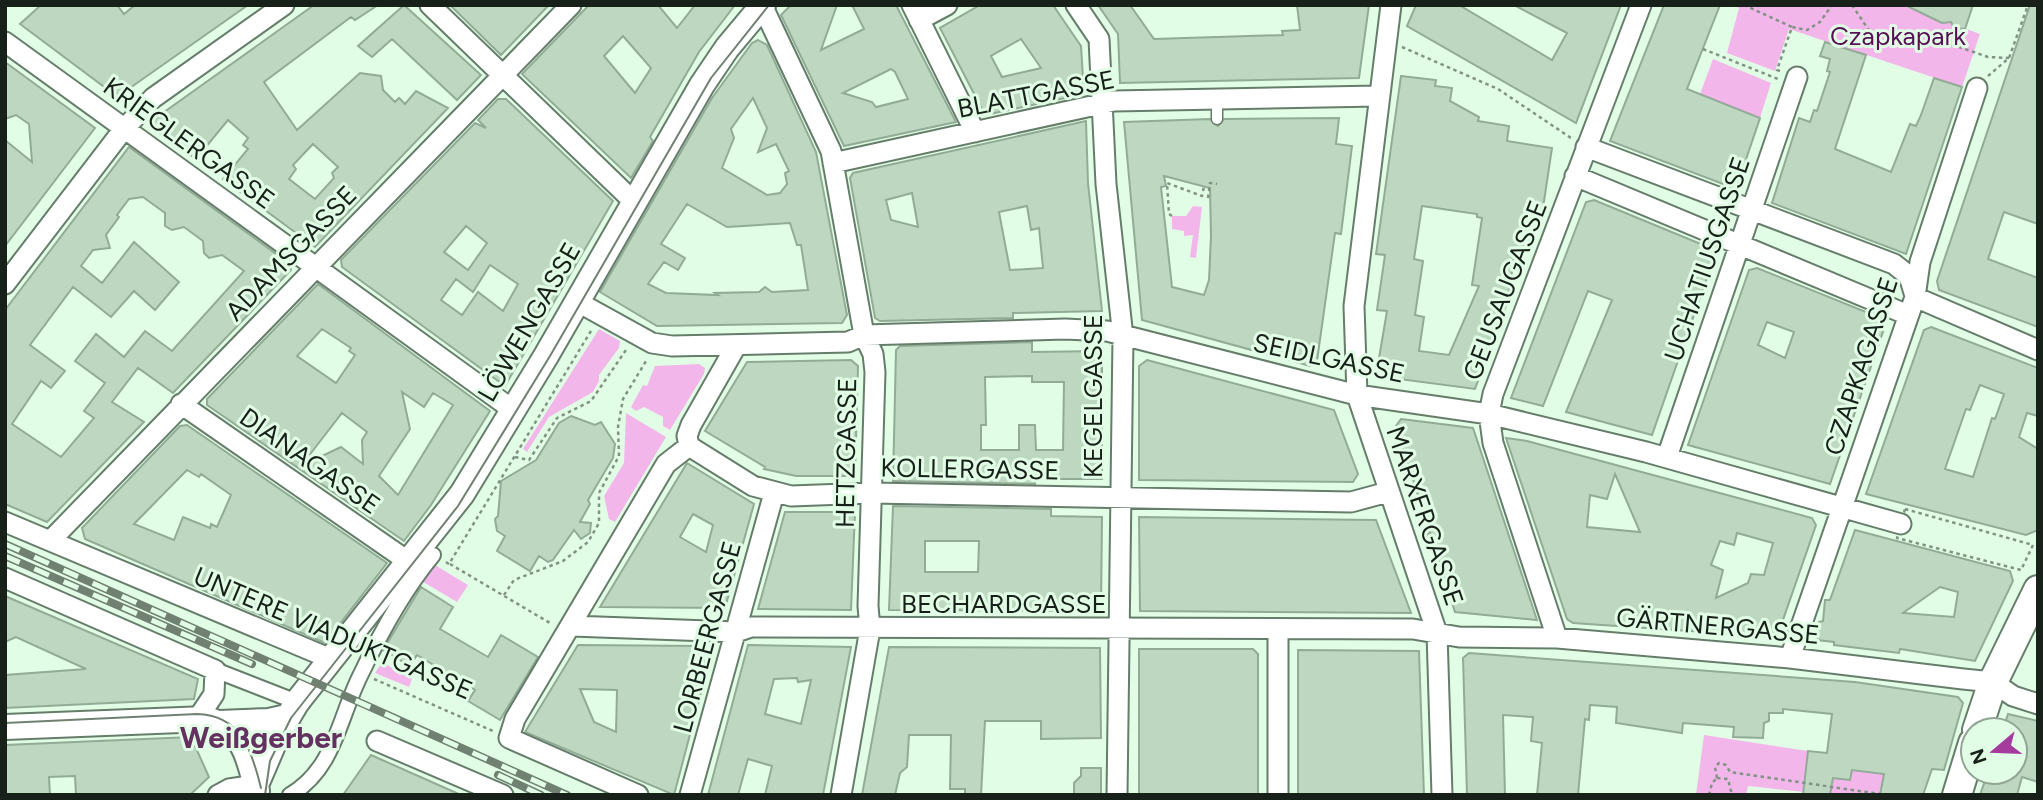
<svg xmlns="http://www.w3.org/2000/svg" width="2043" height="800" font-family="Figtree,sans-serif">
<rect width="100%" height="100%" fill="#e2fde6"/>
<path fill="#f3b6eb" d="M1733 5H1900L1980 34 1962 87 1789 29 1775 71 1727 53 1739 8Z
M1713 59 1771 83 1760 118 1700 94Z
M1193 206 1202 207 1196 258 1190 257 1193 235 1184 236V231L1172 229V216H1186Z
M599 329 620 341 619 348 599 375V381L593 392 549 417 527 452 523 449Z
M699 364 705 368 704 374 670 430 663 426V417L644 407 636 411 631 407 643 385 647 386 655 366Z
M626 413 666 437 615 522 609 519 604 496 624 463Z
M430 562 468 585 457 602 420 580Z
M382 662 412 679 409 687 375 673Z
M1704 735 1808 751 1806 774 1850 780 1852 770 1884 774 1880 795H1833L1748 786 1746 795H1696Z"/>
<path fill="#bdd7c1" stroke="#92ab96" stroke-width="2" fill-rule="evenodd" d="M41 5H117L124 14 135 5H248L120 95 111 92 20 24Z
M314 5H378L355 20 351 17 264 82 297 130 360 73 381 76 383 90 395 102 399 98 405 104 416 91 448 108 315 247 223 179 248 149 243 145 248 138 228 120 196 159 153 128V120ZM313 144 338 167 332 173 334 178 315 199 289 179 296 169 293 165Z
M404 5 481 75 457 100 392 39 372 57 358 46Z
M450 5H549L501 55Z
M589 5H658L677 28 695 5H735L699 52 650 137 653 141 631 178 522 74ZM623 36 651 68 635 93 604 56Z
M791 5H837L821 50 864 29 852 5H896L956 122 844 146 781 15ZM891 69 895 72 908 99 876 107 872 102 843 93Z
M980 5H1053L1081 46 1084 94 985 115 940 28ZM1021 39 1041 68 1002 77 991 56Z
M1098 5H1130L1154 39 1283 35 1282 31 1300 30 1297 5H1369L1359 78 1120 83 1118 34Z
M1416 5H1459L1552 60 1567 33 1514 5H1621L1576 123 1407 26Z
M1664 5H1720L1687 89 1760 118 1736 189 1610 141Z
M1905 5H1973L1965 29 1954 28 1951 22 1942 23Z
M2030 5H2038V224L2004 212 1988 259 2038 278V327L1939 290 1937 281Z
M758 40 767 45 816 152 847 315 842 323 657 326 600 292 712 98 752 43ZM753 98 767 128 758 152 776 144 789 171 785 173 787 184 780 193 767 195 722 168 734 138 731 129ZM687 204 727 227 790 223 797 245H801L808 290 772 292 765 287 759 292 715 293 718 295 666 293 648 284 664 262 678 270 685 258 661 244Z
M1825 42 1866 55 1835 149 1891 172 1910 124 1916 126 1921 115 1934 78 1962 87 1906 254 1772 203 1799 118 1810 122 1814 110 1817 111 1830 72 1827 71 1830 59 1820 56Z
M5 62 95 128 5 246V140L32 162 29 124 16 115 5 119Z
M1401 76 1436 80 1435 86 1452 88 1450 101 1479 117 1478 121 1509 126 1507 141 1552 148 1543 208 1527 251 1515 250 1508 300 1475 389 1376 376 1387 311 1377 310 1385 255 1376 254ZM1422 206 1477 214V217L1482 218 1472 285 1479 286 1449 355 1419 351 1424 317 1415 315 1423 261 1414 259Z
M498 99H506L613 201 505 386 342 267 341 260 475 123 486 128 478 120ZM466 226 487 243 468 270 444 252ZM490 265 518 284 503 311 478 292 462 315 441 300 456 279 473 292Z
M1339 118 1336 144 1352 146 1341 234 1335 233 1317 361 1310 366 1142 320 1124 122 1210 119 1218 126 1224 119ZM1164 176 1210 188 1211 236 1209 280 1204 295 1172 287 1161 187 1166 186Z
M1086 121 1088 183 1102 311 1013 313V318L880 321 875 318 850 178 853 173ZM912 193 918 227 891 220 886 200ZM1027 206 1031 230 1039 228 1043 268 1010 270 999 212Z
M129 147 290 264 291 270 173 393 138 368 112 402 144 422 47 522 5 504V310ZM143 197 165 213V226L172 230 184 227 203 241 204 253 209 258 222 255 244 271 172 351 145 331 124 357 96 334 75 361 105 383 84 411 94 418 61 457 12 424 41 381 51 388 65 371 30 345 73 287 111 317 134 291 155 310 179 282 134 242 102 283 81 266 93 250 110 248 106 235 119 217 117 215 129 199Z
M1594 200 1713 249 1715 255 1652 435 1566 412 1612 300 1588 291 1543 406 1511 398 1586 202Z
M1757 268 1881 318 1885 326 1830 484 1688 445 1749 270ZM1767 322 1794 332 1785 358 1758 345Z
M318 284 490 411 431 505 404 541 207 405V399ZM322 329 351 348 349 351 355 355 336 383 297 356ZM402 392 424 407 433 393 453 405 398 495 379 476 410 429ZM342 413 367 432 362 440 363 464 341 447 301 466Z
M1931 327 2038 368V416L2027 413 2019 437 2038 449V530L2026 535 1866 494 1924 330ZM1980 385 2004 394 1995 419 1992 418 1973 477 1945 469 1966 409 1970 410Z
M1032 342V352L1102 351V479H1035V484L893 481 896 350 900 346ZM1032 376V382H1064L1063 450H1036L1035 425H1019V450H981V425H986L985 377Z
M851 360 858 366 855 476H796L764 469 765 467 705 431 747 362Z
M1147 360 1334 410 1358 474 1353 482 1139 480V366Z
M571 416 595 425 601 422 615 444 613 458 588 500 590 504 580 522 591 523 590 533 581 539 574 530 553 560 548 562 539 556 530 571 497 551 505 536 497 531 495 519 498 516 501 481 536 460 559 423Z
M1401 419 1473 428 1537 620 1455 612 1440 565 1437 566 1427 534 1430 533 1396 426Z
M187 425 387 563 325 643 85 539 82 528 180 426ZM187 470 199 477 201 474 231 495 217 527 211 524 210 528 183 517 174 540 134 524Z
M1506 438 1527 441 1812 518 1816 525 1777 637 1573 623 1567 619ZM1615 474 1640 532 1587 527 1590 495 1607 499ZM1737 533 1773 543 1764 575 1751 574 1748 583 1716 598 1723 570 1711 565 1720 541 1734 545Z
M687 463 754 504 725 608 600 607ZM693 514 713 525 706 552 680 537Z
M893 506 1051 509V516L1102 517 1101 611 889 610ZM925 541H979L978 572H925Z
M785 512H855L851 610 758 609Z
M1139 517 1376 520 1411 613 1140 611Z
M1855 530 2010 571 2013 581 1975 661 1900 649 1899 653 1834 645V642L1817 640 1819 622 1823 621 1825 600H1830ZM1940 587 1958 592 1954 617 1903 613Z
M421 587 453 607 440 629 488 657 501 635 538 657 500 720 468 701 475 690 417 655 410 666 383 650Z
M5 596 198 679 194 699 5 708V675L86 669 16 637 5 642Z
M578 645 703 646 705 678 674 795 525 732ZM580 689 617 690 616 732 594 722Z
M748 645 851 647 823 795H765L772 766 748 759 738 795H708ZM797 678 798 682 811 680 801 724 765 714 774 679Z
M889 647 1100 648 1101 738 1041 739V721H985L981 795H965V789H950L951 735H909L907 767 900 773 895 795H862Z
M1139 649H1253L1258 654V795H1139Z
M1298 650 1419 651 1424 795H1298Z
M1469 653 1855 682 1958 697 1963 703 1944 770 1932 769 1923 795H1880L1884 774 1852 770 1850 780 1833 778 1830 795H1803L1808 751 1827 753 1832 714 1783 709V713H1769V721L1764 723 1763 738 1733 737 1734 727 1683 723 1682 733 1616 723 1617 707 1590 705 1589 720 1585 719 1578 795H1537L1542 743 1531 741 1533 717 1503 715 1505 795H1467L1463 658Z
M2008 714 2038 721V782L2022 777 2017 795H1980L1988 772H2015V730H2003Z
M191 737 209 777 190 795H76L75 776 49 777 50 795H5V745Z
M371 755 461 795H343Z
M1081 768H1101V795H1074V783L1081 776Z"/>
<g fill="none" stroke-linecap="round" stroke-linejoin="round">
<g stroke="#657d6a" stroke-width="13">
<path id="service" d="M1217 99V119"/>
</g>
<g stroke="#657d6a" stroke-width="18">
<path id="pedestrian" d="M215 670 302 704
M290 795C335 769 339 717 361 674 381 632 404 590 433 555"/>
</g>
<g stroke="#657d6a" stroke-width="23">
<path id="minor" d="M430 5 633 201
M762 5 831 151 864 335 873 354 875 372 868 606 870 629 841 795
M912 5 975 132
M1076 5 1099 39 1106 184 1123 337 1117 795
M1391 5 1354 306 1357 395 1437 633 1442 795
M919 20 947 5
M5 42 513 410
M1586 147 1894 264 1909 276 1915 296
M833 163 1114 101 1378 96
M1575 176 1908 315
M5 284 123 130 153 98 284 5
M1915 297 2038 350
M576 301 652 343 672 346 848 342 864 335 1065 329 1107 331 1357 395 1489 414 1646 452 1901 524
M181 404 409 562
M689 446 753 486 791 496 872 493 1351 502 1388 492
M689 446 687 436 691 425 736 346
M1667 457 1797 77
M5 522 331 659
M51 540 571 5
M5 578 215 670 214 694 198 718
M572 626 736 632 751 627 1413 629 1459 637 1557 638 1790 658 1963 679 1993 682 2013 696 2038 704
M1278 629V795
M1557 638 1493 443 1489 414 1493 394 1641 5
M1790 658 1915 297 1920 262 1977 88
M377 741 503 795
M218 795 229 789 256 785
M638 795 509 738 515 719 666 464 689 446
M690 795 774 493"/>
</g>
<g stroke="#657d6a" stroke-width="28">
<path id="tertiary" d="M219 723 269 721 287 717
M5 727 206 719C244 729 249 757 257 791
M256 785 277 736 297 702 462 494 546 356 702 85 727 48 763 5"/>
</g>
<g stroke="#657d6a" stroke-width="32">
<path id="secondary" d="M1977 730 1993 682 2038 590
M1957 795 1973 743"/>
</g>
<path stroke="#819484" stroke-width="2.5" stroke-dasharray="3.5 3.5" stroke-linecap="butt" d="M1744 5 1792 27
M1852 5 1870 32 1924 46 1936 39 1988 57 2009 58
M1402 47 1498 89 1571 138
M1703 49 1778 79
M1780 71 1777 70 1792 27 1807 30 1820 22 1832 5
M1988 76 2009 58 2028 5
M1208 198 1210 183 1217 184
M1172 216 1169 214 1167 183 1202 196 1204 186
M515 457 529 460 557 418 591 401 626 350
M1905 509 2033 545 2021 570 1897 538Z
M446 562 449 564 591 331
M450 564 550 623
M504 595 514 580 563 561 588 542 599 523V493L619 456 618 427 623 399 646 361
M374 679 493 731
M1717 778 1715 767 1719 763 1726 765 1730 772 1880 794
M1717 778 1728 779 1732 795
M1709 795 1712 783 1717 778"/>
<use href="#service" stroke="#fff" stroke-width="10"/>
<use href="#pedestrian" stroke="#fff" stroke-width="14"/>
<use href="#minor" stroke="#fff" stroke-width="19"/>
<use href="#tertiary" stroke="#fff" stroke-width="24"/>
<use href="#secondary" stroke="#fff" stroke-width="28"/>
<path stroke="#708172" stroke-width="2" d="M5 723 197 714C241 715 252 751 261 788
M265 795 270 761 291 718 458 506 550 356 711 78 769 5"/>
<g stroke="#708172" stroke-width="8">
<path id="rail" d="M5 544 567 795
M5 556 252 664
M498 775 541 795"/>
</g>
<use href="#rail" stroke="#e2fde6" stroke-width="5" stroke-dasharray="16" stroke-linecap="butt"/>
</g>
<g text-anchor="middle" stroke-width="6" stroke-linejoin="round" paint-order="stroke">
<g font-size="26" fill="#571053" stroke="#e2fde6">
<text x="1898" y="45">Czapkapark</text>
</g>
<g font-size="26" fill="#182119" stroke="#e2fde6">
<text transform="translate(1036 94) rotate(-11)" y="9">BLATTGASSE</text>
<text transform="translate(189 143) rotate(36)" y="9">KRIEGLERGASSE</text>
<text transform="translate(291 253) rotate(-46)" y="9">ADAMSGASSE</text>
<text transform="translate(1707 259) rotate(-71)" y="9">UCHATIUSGASSE</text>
<text transform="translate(1505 290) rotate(-69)" y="9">GEUSAUGASSE</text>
<text transform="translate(529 322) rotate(-60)" y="9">LÖWENGASSE</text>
<text transform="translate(1329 358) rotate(12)" y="9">SEIDLGASSE</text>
<text transform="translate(1861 366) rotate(-72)" y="9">CZAPKAGASSE</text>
<text transform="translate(1093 396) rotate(-90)" y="9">KEGELGASSE</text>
<text transform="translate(846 453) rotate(-89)" y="9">HETZGASSE</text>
<text transform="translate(310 461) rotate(35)" y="9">DIANAGASSE</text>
<text transform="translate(970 469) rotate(1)" y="9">KOLLERGASSE</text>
<text transform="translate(1425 516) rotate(71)" y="9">MARXERGASSE</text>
<text x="1004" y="613">BECHARDGASSE</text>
<text transform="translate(1718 626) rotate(5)" y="9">GÄRTNERGASSE</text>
<text transform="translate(333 633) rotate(23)" y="9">UNTERE VIADUKTGASSE</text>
<text transform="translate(707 637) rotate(-75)" y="9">LORBEERGASSE</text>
</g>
<g font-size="30" font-weight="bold" fill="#643060" stroke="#e2fde6">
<text x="261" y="748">Weißgerber</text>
</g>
</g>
<rect width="2043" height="800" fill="none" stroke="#182119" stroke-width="14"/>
<g transform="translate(1994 751) rotate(251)"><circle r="33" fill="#e2fde6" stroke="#91a594" stroke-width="2"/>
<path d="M0-5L12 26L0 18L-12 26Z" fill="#a43b9d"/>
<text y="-10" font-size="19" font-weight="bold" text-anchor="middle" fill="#182119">N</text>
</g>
</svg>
